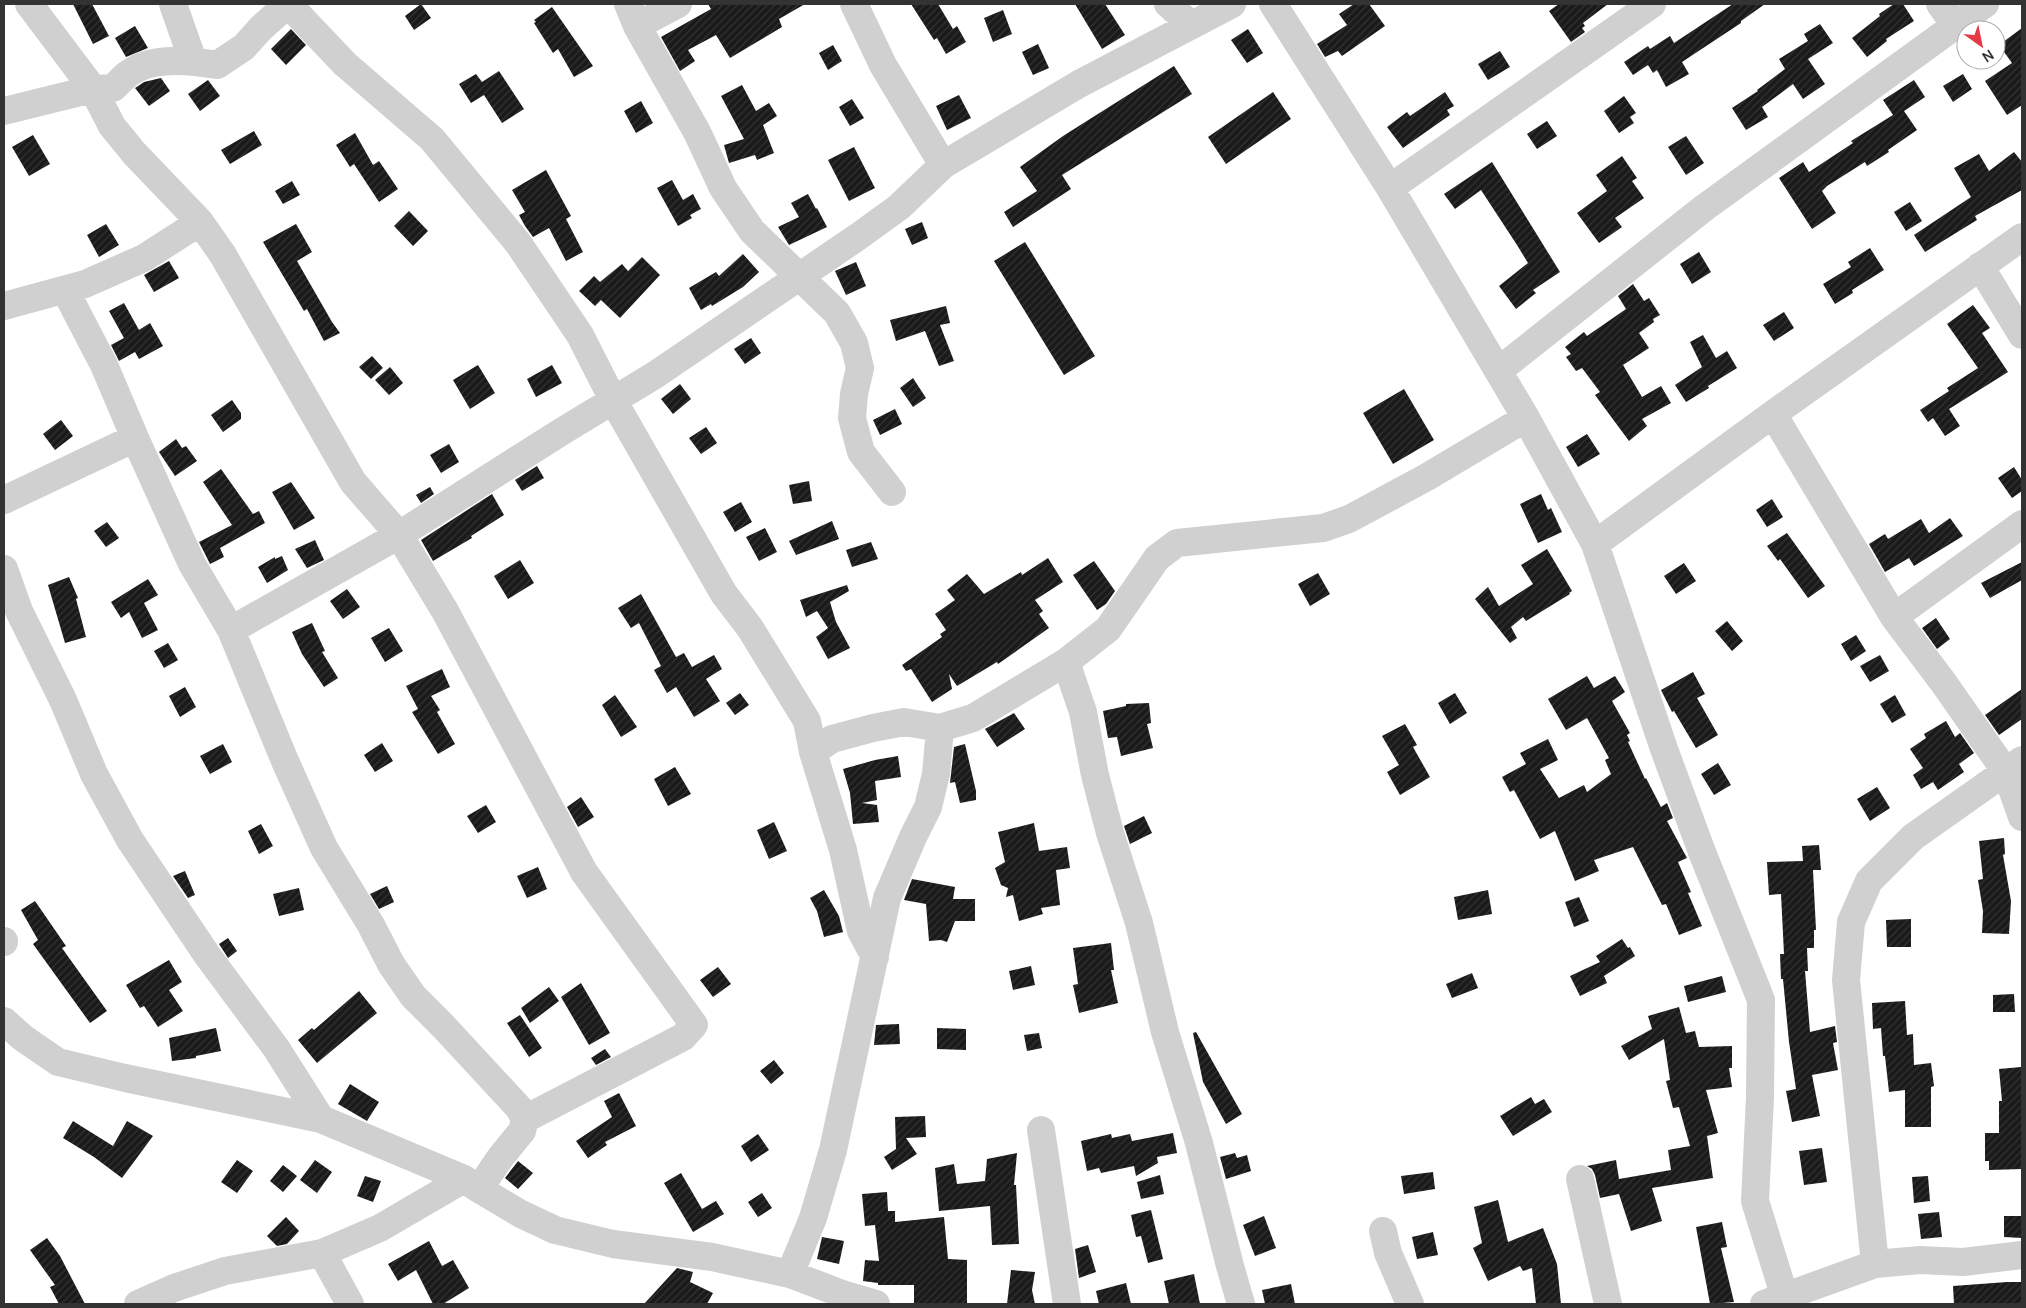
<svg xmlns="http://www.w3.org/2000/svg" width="2026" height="1308" font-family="Manrope,sans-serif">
<defs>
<pattern id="building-hatch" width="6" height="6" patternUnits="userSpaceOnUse" patternTransform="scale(1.25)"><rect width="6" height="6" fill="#1a1a1a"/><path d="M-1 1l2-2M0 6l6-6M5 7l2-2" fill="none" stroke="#333"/></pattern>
</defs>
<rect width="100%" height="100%" fill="#fff"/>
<path fill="url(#building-hatch)" d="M73 4H92L109 36 93 44Z
M421 4 431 18 414 30 405 16Z
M708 4H805L779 19 782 27 730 58 716 35 688 50 695 61 680 71 661 37 711 9Z
M911 4H938L953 29 957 26 966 42 946 54 937 38 934 40Z
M1075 4H1105L1125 35 1102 49Z
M1354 4H1369L1385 26 1342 56 1338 51 1325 57 1317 44 1347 25 1339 14Z
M1559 4H1608L1583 23 1585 26 1582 28 1585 32 1571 42 1549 11Z
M1733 4H1765L1741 21V23L1682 62 1689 74 1666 87 1657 70 1653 73 1648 65 1633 75 1624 62 1648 46 1650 49 1670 36 1674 43Z
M1894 4H1903L1914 21 1886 39 1887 41 1867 57 1852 38 1880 16 1879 14Z
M552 7 593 66 574 77 558 49 553 53 534 23 536 22 534 20Z
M1003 10 1012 34 993 42 984 18Z
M1820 24 1833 43 1808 59 1825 84 1803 99 1793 84 1762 107 1768 117 1746 130 1732 108 1758 91 1757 90 1785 69 1779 59 1808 41 1804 34Z
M135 26 148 48 126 57 115 38Z
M2022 28V105L2007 115 1985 81 2012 63 1999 45Z
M291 29 306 45 286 65 271 49Z
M1248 29 1263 53 1247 63 1231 40Z
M1038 44 1049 68 1033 75 1022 52Z
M833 45 842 61 828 70 819 53Z
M1500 51 1510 67 1488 80 1478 64Z
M1174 66 1192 94 1062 175 1071 189 1013 227 1004 212 1037 191 1020 167 1063 136Z
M499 71 524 109 502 123 484 95 471 103 459 84 476 74 482 82Z
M1963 74 1972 89 1953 102 1943 86Z
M161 78 170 91 149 106 135 88 144 82Z
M208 80 220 96 200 111 188 94Z
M1914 80 1925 97 1904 111 1917 130 1888 150 1889 152 1867 166 1865 162 1827 186 1822 191 1836 213 1812 229 1779 178 1803 162 1809 172 1853 143 1851 141 1893 115 1883 100Z
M742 85 756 111 769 103 777 116 763 125 774 153 757 160 755 155 729 163 724 145 744 139 721 96Z
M1273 92 1291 119 1226 164 1208 137Z
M1445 92 1454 106 1447 110 1450 115 1403 148 1387 127 1407 112 1410 116Z
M959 95 971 118 947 130 936 106Z
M1624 96 1636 113 1630 117 1634 123 1619 133 1604 111Z
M852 99 864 118 850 126 839 107Z
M641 101 653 123 636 133 624 111Z
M1547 121 1557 136 1537 149 1527 134Z
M254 131 262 145 230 164 221 150Z
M355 133 373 165 379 161 398 189 379 202 354 164 350 167 336 145Z
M33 135 50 164 29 176 12 147Z
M1686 136 1704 163 1686 175 1668 147Z
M854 147 875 188 849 201 828 160Z
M2014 152 2022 162V190L1975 216 1977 220 1925 252 1914 235 1971 197 1954 168 1979 154 1989 171Z
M1622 156 1637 178 1632 181 1644 198 1615 218 1622 227 1599 243 1577 213 1607 191 1596 175Z
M1492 162 1560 272 1533 290 1536 293 1516 309 1499 286 1528 263 1517 245 1481 190 1455 209 1444 194Z
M546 170 571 216 566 219 583 252 566 261 549 228 533 237 525 226 519 215 525 212 512 190Z
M672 180 683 200 693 194 701 209 690 215 692 218 678 226 657 188Z
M292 181 300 195 283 204 275 191Z
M808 194 816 209 817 208 827 227 789 245 778 227 799 217 791 203Z
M1910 202 1922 221 1906 231 1894 212Z
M409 211 428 231 413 246 394 226Z
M922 222 928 238 912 245 905 229Z
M106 224 119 245 99 257 87 235Z
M296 224 312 252 297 261 332 322 340 333 324 341 307 309 304 311 263 242Z
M1025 242 1095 356 1064 375 994 261Z
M1870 248 1884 270 1852 290 1853 293 1835 304 1823 284 1851 267 1848 262Z
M1699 252 1711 272 1692 284 1680 264Z
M743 254 759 272 743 287 712 306 711 304 701 310 689 288 716 272 719 276Z
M642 257 660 275 620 318 601 300 595 306 579 291 594 276 600 282 622 264 628 271Z
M169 261 179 278 154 292 144 275Z
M856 262 866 286 846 295 835 271Z
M1633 284 1644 301 1649 298 1660 315 1653 319 1654 322 1639 333 1649 348 1623 365 1642 397 1661 386 1671 403 1642 419 1647 426 1629 441 1595 395 1600 392 1582 368 1576 371 1566 357 1571 354 1565 347 1584 332 1587 336 1626 309 1618 296Z
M124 303 139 330 150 323 163 346 139 359 135 352 119 361 111 345 124 338 109 311Z
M1973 305 1990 328 1982 333 2008 372 1949 409 1960 426 1945 436 1933 418 1928 422 1920 410 1949 391 1947 388 1978 368 1947 324Z
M946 306 950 323 940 325 954 361 939 366 925 331 896 341 890 320Z
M1784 312 1794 328 1774 341 1763 325Z
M1703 335 1716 358 1727 351 1737 368 1708 386 1709 388 1686 402 1675 385 1702 367 1690 342Z
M751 338 761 353 745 364 734 349Z
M372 356 383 368 371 379 359 367Z
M478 365 495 393 470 409 453 380Z
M552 365 562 383 536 397 527 379Z
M390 367 403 383 389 395 375 380Z
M913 378 926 398 913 407 900 388Z
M680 384 691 399 673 414 661 399Z
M1404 389 1434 440 1393 464 1363 413Z
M232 400 241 413V419L223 432 211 415Z
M895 409 902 424 880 435 873 420Z
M61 420 73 436 55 450 43 434Z
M706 427 717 443 701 454 689 438Z
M1587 434 1600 454 1578 467 1566 447Z
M176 439 182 448 186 446 197 461 175 476 159 452Z
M449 444 459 462 441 473 430 455Z
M537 466 544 478 522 491 515 480Z
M2014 467 2022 480V491L2012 498 1998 478Z
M221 469 253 514 259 511 265 523 220 548 224 557 210 564 199 542 232 525 203 482Z
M809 481 812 501 793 504 789 485Z
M291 482 315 518 294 530 272 492Z
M430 487 434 494 421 503 416 495Z
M492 494 504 515 471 536 472 538 433 561 421 540Z
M1541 494 1548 510 1551 508 1562 532 1538 543 1520 504Z
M1772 499 1783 517 1767 527 1756 510Z
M741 502 752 522 735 532 723 512Z
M1950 518 1963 536 1914 566 1909 558 1885 572 1869 544 1885 534 1888 539 1921 519 1929 533Z
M832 521 839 539 796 555 789 541Z
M107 522 119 538 106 547 94 531Z
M765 528 777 552 759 561 746 537Z
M1787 533 1825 586 1808 598 1780 559 1778 561 1767 546Z
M315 540 324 560 307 568 295 549Z
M871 542 878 559 852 567 846 550Z
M1547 549 1572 591 1569 593 1570 594 1526 621 1523 617 1511 627 1517 638 1510 643 1475 599 1488 587 1499 606 1533 584 1521 565Z
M282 556 288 570 267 583 258 567 275 557V559Z
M1048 558 1063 582 1035 600 1043 611 1039 614 1049 628 998 664 997 662 957 686 949 674 952 689 932 702 911 669 906 671 902 665 942 637 940 634 946 630 935 614 955 600 947 590 967 574 984 594 1021 572 1022 575Z
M520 560 534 583 508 599 494 576Z
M1094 561 1115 591 1106 604 1097 610 1073 575Z
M2022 562V580L1990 598 1981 583Z
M1684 563 1696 581 1676 594 1664 576Z
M1318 573 1330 594 1310 606 1298 584Z
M69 577 78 598 76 599 86 637 65 643 48 585Z
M148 579 158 595 144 603 158 630 142 638 129 612 121 618 111 602Z
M847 585 849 591 830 602 836 622 850 648 828 659 816 637 828 628 817 611 806 617 800 600Z
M347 589 360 607 343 619 330 601Z
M641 594 676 657 684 653 692 667 714 655 722 669 706 679 720 701 694 717 676 687 667 693 654 670 661 666 639 623 631 628 618 608Z
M1936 618 1950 639 1937 649 1922 628Z
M1727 621 1743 641 1732 651 1715 631Z
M312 623 325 651 322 652 338 678 324 687 302 654 292 632Z
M389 628 403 651 385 662 371 638Z
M1856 635 1866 651 1851 661 1841 644Z
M168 643 178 660 164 668 154 651Z
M1880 655 1889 671 1870 682 1860 666Z
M442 669 450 687 431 696 440 710 437 712 455 744 438 754 412 712 418 709 406 686Z
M1693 672 1705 694 1697 698 1718 735 1696 748 1674 711 1672 712 1661 690Z
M1587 676 1594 688 1615 676 1625 692 1612 701 1630 733 1627 735 1630 741 1628 742 1645 779 1646 778 1661 807 1667 803 1673 818 1667 821 1687 858 1678 862 1691 892 1688 893 1702 926 1679 935 1666 904 1662 905 1633 847 1594 860 1599 871 1575 881 1555 831 1540 839 1514 790 1510 792 1502 777 1526 764 1520 753 1548 739 1558 760 1540 769 1559 798 1584 785 1587 792 1611 774 1605 760 1609 758 1587 718 1566 730 1548 699Z
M185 687 196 707 180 717 169 696Z
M2022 689V719L1999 735 1985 715Z
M740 693 749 705 735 715 726 703Z
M1455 693 1467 713 1450 724 1438 703Z
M615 695 637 727 621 737 602 705Z
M1895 695 1906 715 1892 723 1880 704Z
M1149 703 1151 723 1147 724 1153 748 1121 756 1117 737 1108 738 1103 711 1126 706V704Z
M1014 713 1025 729 997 747 985 729Z
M1946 721 1955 737 1960 733 1974 753 1959 764 1964 772 1938 790 1933 782 1921 789 1913 775 1923 768 1910 749 1926 738 1924 734Z
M1405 724 1417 745 1413 747 1430 777 1400 795 1387 772 1399 765 1382 736Z
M382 743 393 761 375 772 364 755Z
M223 744 232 762 210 774 200 756Z
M965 744 976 791V800L960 803 955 782 950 783 954 747Z
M898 756 901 777 875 781 877 800 862 803 877 805 879 822 853 824 850 793 843 769 875 760Z
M1718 763 1731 785 1714 795 1701 774Z
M675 767 691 794 668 806 654 779Z
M1877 787 1890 808 1870 821 1857 799Z
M581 797 594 817 578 827 567 807Z
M486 805 496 822 478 833 467 816Z
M1144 816 1152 833 1130 844 1124 826Z
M774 822 787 851 769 859 757 830Z
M1034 823 1039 851 1067 847 1070 868 1056 870 1060 905 1041 908 1043 914 1019 921 1013 895 1006 897 1008 888 1001 885 995 868 1005 862 998 832Z
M261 824 273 846 259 854 248 831Z
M2004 838 2005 854 2003 855 2011 901 2009 934 1982 933 1983 911 1978 880 1983 879 1979 841Z
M1819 845 1821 870H1813L1816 930H1814V948H1807L1808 971H1805L1810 1032 1835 1026 1837 1042 1833 1043 1838 1070 1812 1075 1820 1116 1792 1122 1786 1091 1796 1089 1789 1042 1783 979H1781L1780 954H1784L1781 894 1769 895 1767 862 1803 861 1802 846Z
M538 867 547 889 527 898 517 876Z
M185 871 195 895 188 898 173 876Z
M912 879 955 887 953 899H975V921H955L947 942 941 940 929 941 926 904 904 900Z
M387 886 394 902 379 909 370 894Z
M299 888 304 910 279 916 273 894Z
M824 890 839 916 843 932 824 937 817 911 810 898Z
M1488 890 1492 914 1458 920 1454 897Z
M1579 897 1589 921 1574 927 1565 902Z
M35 901 66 946 62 948 107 1011 90 1023 33 944 38 940 21 910Z
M1911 919V947H1887L1886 920Z
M228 938 237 951 228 958 219 944Z
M1622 939 1628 948 1630 947 1635 956 1604 976 1607 983 1580 996 1570 976 1600 962 1596 956Z
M1111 943 1114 970H1111L1118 1003 1079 1013 1073 985 1078 984 1073 948Z
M169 960 182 982 169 990 183 1011 158 1027 144 1006 140 1008 126 985Z
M1031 966 1035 985 1013 990 1009 971Z
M718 967 731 984 713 997 700 980Z
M1472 973 1478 988 1452 998 1446 984Z
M1722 976 1726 992 1688 1002 1684 986Z
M581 983 610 1033 589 1045 561 997Z
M549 987 559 1001 530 1023 521 1008Z
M359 991 377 1013 317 1063 298 1040 312 1028 314 1030Z
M2014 994 2015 1012H1993V995Z
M1905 1001 1907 1035 1913 1034 1914 1065 1931 1063 1934 1086 1931 1087V1127H1905V1090L1889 1092 1885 1056H1883L1881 1028 1873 1029 1872 1003Z
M1679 1007 1686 1033 1695 1031 1699 1047 1732 1046V1068H1729L1732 1087 1706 1090 1718 1133 1707 1136 1713 1178 1652 1188 1662 1221 1631 1231 1619 1194 1600 1198 1595 1175 1592 1169 1587 1166 1616 1160 1619 1179 1671 1170 1668 1150 1690 1146 1679 1107 1673 1108 1666 1081 1670 1080 1664 1039 1629 1060 1621 1046 1652 1029 1648 1016Z
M520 1015 542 1048 529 1057 507 1023Z
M899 1024 900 1044 874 1045 876 1025Z
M216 1028 221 1051 196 1056V1058L172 1061 169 1038Z
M937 1028 966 1029V1050L937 1049Z
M1196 1032 1242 1114 1226 1124 1203 1082 1193 1033Z
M1039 1033 1042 1048 1027 1051 1024 1035Z
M605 1049 611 1057 596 1065 591 1058Z
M774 1060 784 1073 771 1084 760 1071Z
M2021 1067 2022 1169 1989 1170V1161H1985V1133H1999V1101H2002L1999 1069Z
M350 1084 379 1102 367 1121 338 1104Z
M619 1093 636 1126 605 1142 607 1145 588 1158 576 1141 612 1117 604 1101Z
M1531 1097 1535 1104 1544 1099 1552 1112 1513 1136 1500 1116Z
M925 1116 926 1137 906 1138 917 1154 892 1170 884 1157 896 1149 895 1117Z
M73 1121 113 1146 127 1121 153 1136 122 1178 94 1157 63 1138Z
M1173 1133 1177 1153 1157 1157 1158 1163 1136 1176 1134 1166 1101 1173 1099 1168 1087 1171 1081 1141 1111 1134 1112 1138 1130 1134 1132 1141Z
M758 1134 769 1150 751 1162 741 1146Z
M1822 1148 1827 1182 1804 1185 1799 1151Z
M1017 1153 1014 1185H1016L1019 1244 992 1245 990 1206 939 1211 935 1168 954 1164 957 1184 985 1181 987 1159Z
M1235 1153 1237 1158 1247 1155 1251 1171 1226 1179 1220 1157Z
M237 1160 253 1171 237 1193 221 1182Z
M315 1160 332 1172 317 1193 300 1180Z
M518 1161 533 1173 518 1189 505 1178Z
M283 1165 297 1176 283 1192 270 1181Z
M1433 1172 1435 1189 1404 1194 1401 1176Z
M681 1173 702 1209 716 1201 724 1214 693 1232 664 1183Z
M1160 1175 1164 1194 1141 1199 1137 1182Z
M365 1176 381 1181 373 1202 357 1196Z
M1928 1176 1930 1201 1914 1203 1912 1177Z
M887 1192 888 1211H895V1222L944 1217 948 1259 967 1260V1304H914V1285H878V1283L863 1281 865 1260 879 1261 875 1225 865 1226 862 1194Z
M762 1193 772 1208 758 1217 748 1202Z
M1498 1200 1508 1242 1543 1228 1557 1264 1561 1304H1536L1532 1268 1523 1271 1520 1266 1488 1281 1473 1248 1482 1243 1474 1207Z
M1151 1210 1163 1259 1148 1263 1141 1236 1136 1237 1131 1215Z
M1939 1212 1942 1237 1921 1239 1918 1214Z
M1264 1216 1276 1248 1255 1256 1243 1225Z
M2004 1216H2022V1238L2004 1237Z
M286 1217 299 1231 287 1244 277 1246 267 1236Z
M1722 1222 1727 1247 1721 1248 1734 1302 1710 1304 1696 1227Z
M1433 1232 1438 1255 1417 1259 1412 1237Z
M822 1237 844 1241 839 1264 817 1259Z
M47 1238 60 1256 85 1304H59L50 1287 55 1285 30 1250Z
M429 1241 442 1266 453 1260 469 1288 443 1304H433L416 1270 398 1281 388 1264Z
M1088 1245 1096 1272 1079 1278 1075 1249Z
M677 1268 693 1272 690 1282 713 1293 707 1304H644Z
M1011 1270 1035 1272 1032 1290 1035 1304H1007Z
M1194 1274 1200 1304H1169L1164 1281Z
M2007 1282H2021V1304H1954L1953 1286Z
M1126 1283 1131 1304H1099L1096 1291Z
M1291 1284 1295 1304H1265L1262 1290Z"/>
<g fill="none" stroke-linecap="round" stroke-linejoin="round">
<path stroke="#d0d0d0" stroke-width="28" d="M29 4 93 89 112 126 134 153 200 222 223 255 353 482 399 535 445 611 584 872 694 1025 683 1037 525 1119
M173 4 193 61
M288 4 345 64 432 139 518 243 580 335 613 400 724 594 750 628 807 721 813 752 843 850 861 931 875 957
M628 4 637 26 697 132 723 188 752 231 837 313 854 343 860 368 854 394 852 418 861 452 892 492
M854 4 883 65 943 165
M1168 4 1190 24
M1273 4 1390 188 1526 418 1595 544 1664 749 1702 852 1761 1000 1760 1097 1755 1201 1787 1304
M1940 4 1955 25
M637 26 678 4
M4 111 93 89 113 88C118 84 122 78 128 74 151 56 189 60 217 65L244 47 261 28 288 4
M1390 188 1652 4
M1980 266 2022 335
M65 290 104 365 135 438 192 564 231 630
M4 306 85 284 144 258 200 222
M1498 371 1704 208 1985 4
M1773 414 1894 617 2022 524
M4 500 135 438
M1595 544 1773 414 2022 237
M4 569 19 611 63 700 94 774 130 840 207 955 276 1048 321 1119
M1894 617 1943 682 2006 772 2022 817
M813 752 832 739 873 728 904 722 940 728 973 718 1066 662
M2022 760 1913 837 1869 881 1851 922 1846 980 1875 1264 1920 1260 1963 1262 2022 1255
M4 941V942
M4 1021 23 1038 58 1062 125 1078 321 1119 464 1179 479 1189
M1041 1130 1067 1304
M1580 1179 1608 1304
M1383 1231 1388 1253 1410 1304
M322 1253 350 1304
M790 1274 813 1218 833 1150 887 898 913 837 928 807 936 774 940 728
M138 1304 174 1288 225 1271 322 1253 380 1228 464 1179
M876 1304 845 1295 790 1274 712 1257 613 1244 555 1230 521 1214 479 1189 500 1158 522 1131 525 1119 519 1108 444 1027 413 996 391 964 371 925 324 848 285 761 231 630 399 535 561 432 655 375 859 236 899 207 943 165 1079 84 1232 4
M1241 1304 1230 1266 1199 1143 1165 1032 1139 923 1110 833 1095 775 1083 712 1066 662 1108 629 1157 558 1177 543 1323 528 1349 519 1427 477 1526 418
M1764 1304 1875 1264"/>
</g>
<rect width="2026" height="1308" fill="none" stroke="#333333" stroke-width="10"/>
<g transform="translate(1981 45) rotate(147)"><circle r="24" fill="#ffffff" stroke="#adadad"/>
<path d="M0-4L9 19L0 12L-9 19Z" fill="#e63946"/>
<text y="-8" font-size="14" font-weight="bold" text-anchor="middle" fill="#333333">N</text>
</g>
</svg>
